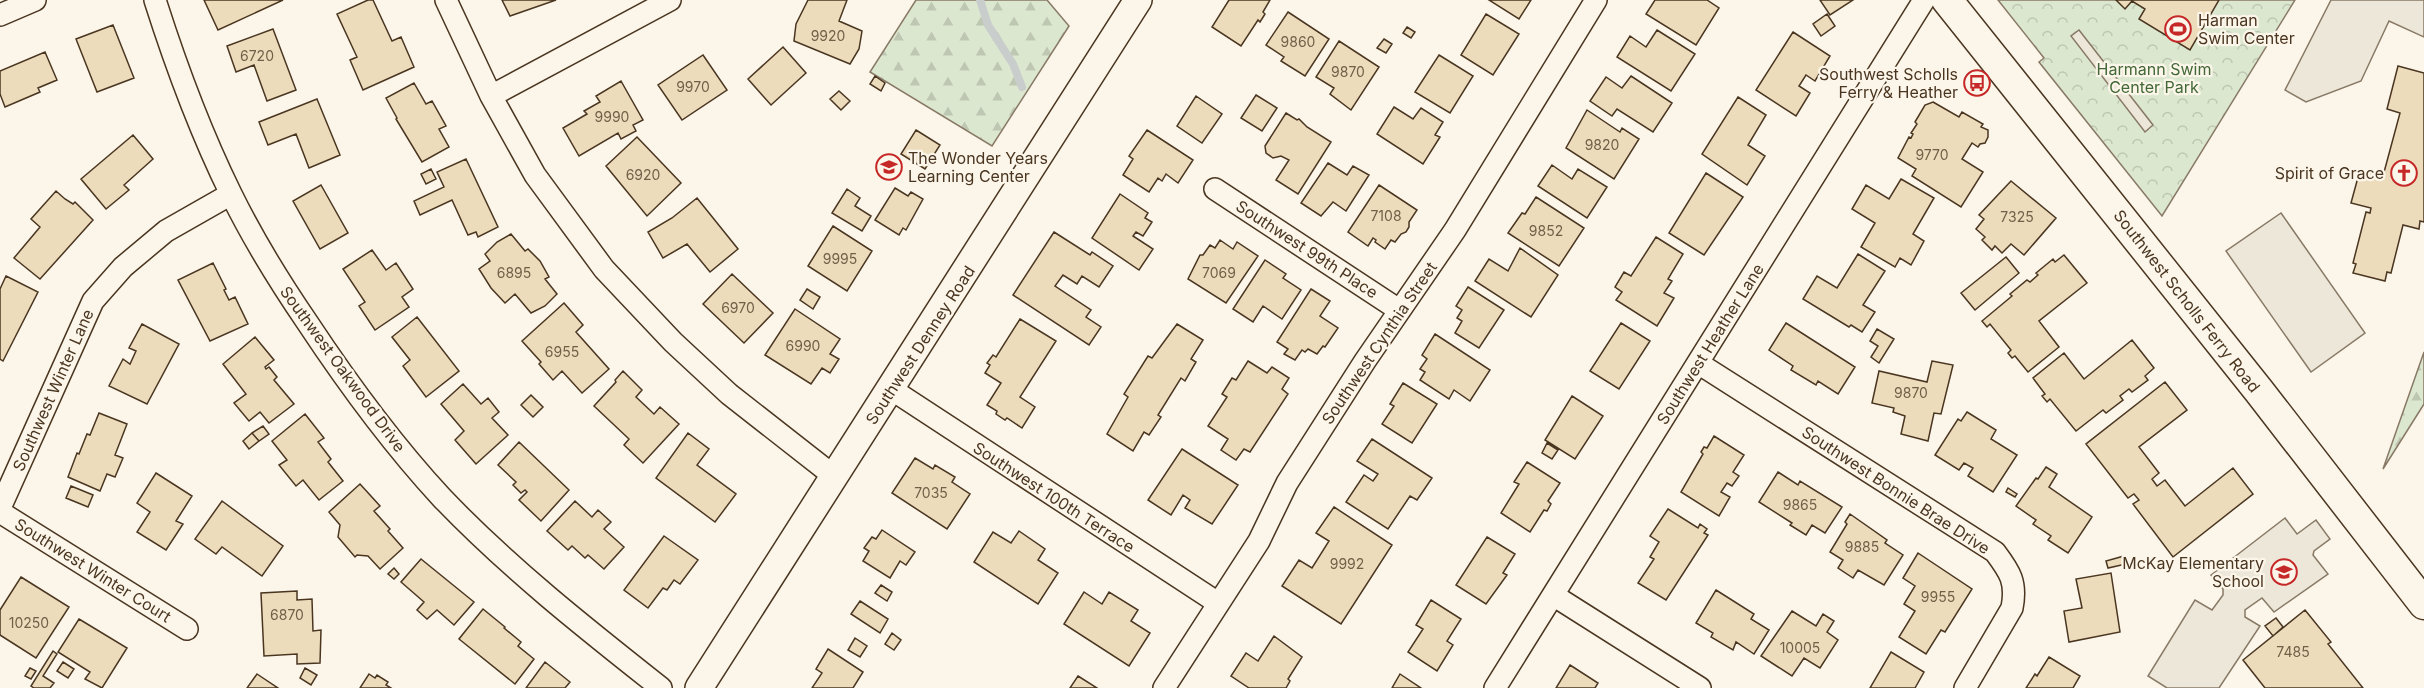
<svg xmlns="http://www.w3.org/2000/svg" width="2424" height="688" font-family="Inter,sans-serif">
<defs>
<pattern id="forest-firs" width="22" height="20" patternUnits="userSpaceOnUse" patternTransform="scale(1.5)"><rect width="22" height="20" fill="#dce7d0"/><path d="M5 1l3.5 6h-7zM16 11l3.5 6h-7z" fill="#bec7b2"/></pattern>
<pattern id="park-crowns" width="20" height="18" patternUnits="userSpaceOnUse" patternTransform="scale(1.5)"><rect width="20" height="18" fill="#dce7d0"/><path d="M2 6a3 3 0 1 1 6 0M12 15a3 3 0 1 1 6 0" fill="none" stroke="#bec7b2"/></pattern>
</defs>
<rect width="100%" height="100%" fill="#fbf6e9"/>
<path fill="url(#forest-firs)" stroke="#887966" stroke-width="1.5" d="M916 0H1047L1069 26 992 146 870 72Z
M2424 352V404L2383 469Z"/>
<path fill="url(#park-crowns)" stroke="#887966" stroke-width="1.5" d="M1998 0H2295L2162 216 2039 62 2044 58Z"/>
<path fill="#ede7d9" stroke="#887966" stroke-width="1.5" d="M2331 0H2424V37L2389 21 2361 81 2306 102 2285 90Z
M2079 30 2153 125 2145 132 2071 36Z
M2281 213 2365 333 2311 372 2226 251Z
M2285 518 2297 534 2316 520 2330 539 2314 551 2313 555 2328 574 2274 612 2262 598 2245 610V617L2260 626 2219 688H2167L2148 676 2195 600 2212 610 2223 595V589L2211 575Z"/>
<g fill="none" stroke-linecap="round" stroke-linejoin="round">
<path stroke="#c9cecd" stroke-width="8" d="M980 0 988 25 1013 64 1022 87"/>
</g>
<path fill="#ecdcbc" stroke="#4a3520" stroke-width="1.5" d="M204 0H283L218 30Z
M368 0H373L392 41 401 37 414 67 363 90 350 60 357 57 337 14Z
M502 0H556L510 16Z
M808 0H847L839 21 862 31 859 49 850 64 794 41 796 24Z
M1229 0H1270L1263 12 1265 14 1260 22 1258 20 1241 46 1212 27Z
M1489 0H1531L1519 19Z
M1655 0H1707L1719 8 1696 45 1646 14Z
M1820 0H1853L1830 15Z
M2116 0H2219L2190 50 2139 19 2145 9 2132 1 2125 9Z
M1288 12 1329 39 1305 76 1281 61 1284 57 1266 45Z
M1486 14 1519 34 1493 75 1461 55Z
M1827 14 1835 26 1821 36 1813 24Z
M113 25 134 78 97 92 76 39Z
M1407 27 1415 32 1411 38 1403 33Z
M273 29 296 90 267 101 254 65 236 72 227 46Z
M1657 30 1695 54 1671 91 1617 57 1630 36 1646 47Z
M1793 32 1830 56 1815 81 1806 75 1799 86 1810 93 1796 116 1756 90Z
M1384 39 1392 44 1386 53 1377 48Z
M1339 41 1379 67 1351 110 1330 94 1334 88 1316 77Z
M783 47 806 73 771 105 748 79Z
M45 52 57 80 38 88 40 92 5 107 0 94V71Z
M703 55 727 90 682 120 658 85Z
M1439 55 1473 76 1450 113 1415 92Z
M2398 66 2424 73V222L2420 221 2419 229 2403 225 2391 273 2387 272 2385 281 2353 273 2356 264 2353 263 2366 212 2370 213 2371 208 2351 203 2360 170 2383 176 2400 113 2387 109Z
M875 76 885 83 881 91 870 84Z
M1631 76 1672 103 1653 132 1617 109 1612 116 1590 101 1606 77 1622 88Z
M621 81 643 120 633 125 636 131 621 139 618 133 579 156 563 128 587 114 584 111 600 102 596 96Z
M414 83 426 104 432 101 446 126 439 129 449 147 422 162 396 119 397 118 386 98Z
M839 91 850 101 841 110 830 99Z
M1256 95 1277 108 1262 131 1241 118Z
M1196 96 1222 114 1202 143 1177 126Z
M1738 97 1766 115 1748 145 1765 156 1747 185 1702 154Z
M317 99 340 155 309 168 296 134 268 145 259 122Z
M1933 102 1959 117 1962 112 1983 124 1981 127 1988 130V137L1985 143 1980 144 1978 147 1972 143 1962 159 1983 172 1961 207 1912 176 1916 169 1898 158 1909 137 1911 138 1913 134 1911 133 1917 124 1915 122 1925 105Z
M1394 107 1413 119 1421 108 1443 122 1435 135 1440 137 1423 164 1377 134Z
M1587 110 1620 132 1622 128 1639 139 1614 179 1566 148Z
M1286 113 1297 120 1299 119 1307 127 1331 142 1298 194 1276 180 1289 160 1281 156 1273 158 1266 153 1265 146Z
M916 130 940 145 925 169 901 154Z
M1147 130 1193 160 1178 183 1166 174 1162 181 1158 178 1149 192 1123 175 1133 159 1129 156Z
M133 135 153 159 124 185 129 190 106 209 81 179Z
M637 137 681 183 647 216 606 166Z
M466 159 498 227 478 237 476 232 468 235 452 200 420 215 414 201 444 187 437 172Z
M1328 163 1347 175 1353 166 1369 175 1346 211 1333 202 1321 216 1301 203Z
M1552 165 1572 179 1578 169 1607 187 1587 218 1538 186Z
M431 169 436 179 426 184 421 174Z
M1706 173 1743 197 1704 255 1669 233Z
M1901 179 1934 198 1913 234 1924 241 1911 265 1900 258 1895 267 1861 247 1875 223 1852 209 1866 185 1889 199Z
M2011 181 2056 218 2024 255 2011 244 2002 253 1995 246 1992 250 1982 240 1985 237 1976 229 1984 219 1979 215Z
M321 185 348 233 320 249 293 201Z
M1379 185 1417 210 1409 222V227L1406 232 1401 234 1395 242 1391 240 1385 249 1375 242 1376 240 1373 238 1368 246 1348 232Z
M895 188 908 196 911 192 923 199 906 230 903 228 899 235 875 220Z
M847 189 860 198 855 206 871 216 862 231 832 213Z
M56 191 65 199 73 204 75 202 93 220 40 279 14 258 40 227 31 219Z
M1120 194 1148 213 1145 218 1152 222 1143 236 1136 232 1133 236 1153 249 1139 270 1092 238Z
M1536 197 1584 228 1559 266 1508 233 1522 213 1525 214Z
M697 198 738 249 710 272 687 244 663 258 648 232 672 218Z
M833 226 872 251 847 291 808 266Z
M1054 232 1090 255 1092 252 1113 266 1099 287 1082 276 1077 284 1063 275 1055 286 1091 310 1086 317 1101 327 1089 345 1013 295Z
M511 234 525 251 528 249 540 261 549 277 545 279 557 294 545 306 531 313 515 294 505 303 491 288 479 269 490 261 485 254 497 242Z
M1656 237 1683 254 1668 279 1672 281 1664 293 1674 298 1657 326 1616 300 1622 292 1615 287 1624 272 1631 276Z
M1220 240 1233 249 1237 242 1258 256 1226 303 1188 279 1200 255H1203L1210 245 1215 248Z
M1520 248 1558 275 1531 317 1475 281 1489 259 1508 271Z
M372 250 386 270 396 263 413 289 402 297 409 307 375 330 359 306 365 302 343 269Z
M1858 254 1885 271 1863 305 1875 312 1862 332 1851 325 1849 327 1803 299 1817 276 1837 288Z
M2064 255 2087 283 2039 321 2059 347 2028 372 2015 356 2012 358 2008 353 2011 350 1990 324 1987 327 1982 321 2012 296 2010 294 2027 280 2030 282 2038 275 2036 273 2053 259 2055 262Z
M2006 257 2019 273 1975 310 1961 293Z
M1265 260 1286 274 1283 278 1301 290 1282 319 1263 306 1253 322 1233 309Z
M213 263 226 289 224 290 229 300 235 297 248 324 210 341 178 280Z
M732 274 773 313 744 343 703 304Z
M6 276 38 292 3 361 0 359V289Z
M1468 287 1504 310 1479 348 1455 333 1462 321 1457 318 1462 310 1456 306Z
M807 289 820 297 813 309 800 300Z
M1311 289 1330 301 1320 316 1338 328 1325 347 1323 346 1317 354 1308 349 1305 352 1302 350 1295 360 1284 354 1288 349 1277 342Z
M564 303 583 325 576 332 609 369 582 393 562 371 553 380 539 364 541 362 522 341Z
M795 309 840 339 830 354 839 359 830 373 822 368 811 384 765 355Z
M417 317 459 371 426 397 403 366 410 360 392 337Z
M1020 319 1056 341 1020 397 1035 407 1022 428 1007 418 1005 420 996 414 997 411 987 405 1001 383 985 373 990 365 987 363 993 355 996 357Z
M1621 323 1650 341 1619 389 1590 371Z
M1786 323 1855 367 1838 394 1818 381 1816 385 1791 370 1793 366 1769 350Z
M142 324 179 344 147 404 109 386 123 359 130 364 136 351 129 348Z
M1177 324 1203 340 1191 359 1196 362 1185 381 1181 378 1158 415 1161 417 1149 435 1144 432 1133 451 1107 434 1128 397 1124 394 1148 356 1152 358Z
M1877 329 1894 339 1879 363 1871 357 1878 346 1870 341Z
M1435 334 1490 370 1470 401 1454 390 1449 399 1420 380 1425 372 1420 369 1427 359 1422 355Z
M255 337 274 360 265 367 266 369 269 367 277 377 274 380 294 404 269 423 260 412 249 421 234 403 246 394 223 364Z
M2132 340 2154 368 2145 376 2148 380 2132 392 2129 389 2120 396 2123 400 2106 413 2103 410 2076 431 2050 399 2047 402 2042 396 2045 394 2033 378 2064 353 2084 379Z
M1248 361 1267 373 1272 367 1289 378 1282 389 1288 394 1250 452 1244 449 1236 460 1221 450 1228 439 1208 426 1227 397 1222 394 1232 378 1236 380Z
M1932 361 1953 365 1941 414 1934 413 1928 441 1901 434 1905 416 1893 412 1894 408 1872 403 1879 371 1927 382Z
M623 371 642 390 636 397 654 414 660 407 679 424 643 463 624 445 629 439 594 406 616 382 615 380Z
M2165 382 2187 410 2139 447 2159 473 2152 479 2157 486 2165 480 2185 506 2233 468 2253 494 2173 557 2133 504 2139 500 2134 494 2128 498 2086 444Z
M1403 383 1437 404 1412 443 1382 424 1394 406 1390 404Z
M463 384 481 404 488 398 499 412 492 418 508 435 476 464 455 440 464 431 441 404Z
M531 395 543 407 533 417 521 405Z
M1572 396 1603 416 1575 459 1545 440Z
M1967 412 1996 430 1991 439 2017 455 1993 492 1968 476 1973 468 1964 463 1959 470 1935 455 1958 419 1961 421Z
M99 413 127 424 115 455 123 458 115 477 107 474 100 491 68 477 77 453 79 454 87 434 90 435Z
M305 414 324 438 318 442 331 459 328 462 343 481 319 500 303 480 296 486 279 465 287 460 272 441Z
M263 426 269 434 259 441 252 433Z
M252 433 259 441 249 449 243 441Z
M688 433 709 449 697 465 736 494 715 522 656 478Z
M1714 436 1744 455 1733 472 1739 476 1732 486 1727 483 1721 492 1730 497 1719 516 1681 492 1703 454 1701 452 1704 447 1707 448Z
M1372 439 1432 478 1417 500 1410 496 1388 529 1346 502 1364 475 1373 481 1378 474 1357 461Z
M519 442 569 490 541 521 519 500 527 492 525 490 521 493 513 485 516 482 498 465Z
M1547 443 1558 450 1552 459 1542 453Z
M1182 449 1238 485 1212 524 1185 508 1190 500 1183 495 1171 515 1148 500Z
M915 458 933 469 935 465 955 477 952 482 970 494 947 529 892 493Z
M1527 462 1560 483 1548 501 1551 504 1547 511 1544 510 1530 532 1501 513 1519 484 1514 482Z
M2046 467 2057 474 2049 487 2092 517 2068 553 2048 540 2051 536 2033 524 2036 520 2016 506 2036 478 2038 479Z
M1778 472 1798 485 1800 481 1842 507 1825 533 1812 525 1806 535 1790 525 1792 523 1759 502Z
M156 473 192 496 176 521 183 524 166 550 137 532 150 512 137 503Z
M360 484 380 506 374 511 390 529 388 531 403 548 380 569 368 556 357 555 355 557 338 537 340 525 329 512Z
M71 486 93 495 88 507 66 498Z
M2008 488 2017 494 2015 497 2006 492Z
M222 501 283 546 262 576 222 547 216 554 195 539Z
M575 501 592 517 598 510 611 522 604 529 624 547 604 569 588 555 585 558 572 546 568 550 547 531Z
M1334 507 1392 545 1341 624 1282 586 1299 560 1312 568 1329 541 1316 533Z
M1668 509 1698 528 1700 524 1707 529 1704 533 1708 535 1666 600 1638 583 1654 559 1650 557 1659 542 1650 536Z
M1850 514 1887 540 1885 543 1903 555 1884 585 1858 570 1853 578 1838 568 1843 560 1830 552 1847 524 1845 522Z
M882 530 915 552 906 565 900 561 890 578 863 561 869 551 864 548 872 537 876 539Z
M1019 531 1045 549 1038 560 1058 573 1038 604 974 562 993 532 1011 543Z
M664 536 698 560 680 584 674 580 667 590 663 588 648 608 624 590Z
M1487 537 1515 554 1503 573 1507 575 1486 604 1456 585Z
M1918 553 1972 589 1945 632 1941 630 1926 654 1899 637 1915 611 1904 604 1915 586 1903 578Z
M2124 556 2126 564 2108 568 2106 561Z
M421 559 474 602 454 625 437 610 427 619 417 610 424 602 401 582Z
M394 568 399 574 394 579 388 574Z
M2111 573 2120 632 2069 642 2064 611 2082 608 2076 579Z
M21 577 69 607 36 658 0 635V610Z
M881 585 892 592 887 601 875 593Z
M1716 590 1754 614 1751 619 1769 630 1754 654 1736 642 1733 650 1711 637 1713 633 1696 623Z
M297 591V600L312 599 313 631 321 630 320 663 297 664V654L264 656 261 593Z
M1084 592 1102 604 1109 592 1138 610 1131 621 1150 633 1129 666 1064 624Z
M1431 600 1461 619 1447 641 1453 645 1437 671 1408 652 1423 629 1416 625Z
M860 601 888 619 880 633 851 614Z
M483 609 505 627 504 628 521 642 518 646 534 659 515 684 459 639Z
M2305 610 2331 642 2328 644 2363 688H2265L2243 660Z
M1792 611 1816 626 1823 614 1834 621 1827 632 1838 640 1820 668 1804 658 1792 676 1761 656Z
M2276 618 2283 627 2273 636 2265 626Z
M79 619 127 648 102 688 85 679 90 672 58 652Z
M892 633 901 640 894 650 885 644Z
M1274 636 1302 657 1288 679 1290 681 1286 688H1249L1231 676 1246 653 1258 661Z
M855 638 867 646 860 657 848 650Z
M828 649 863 672 853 688H812L822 673 816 669Z
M53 651 57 654 43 676 54 683 50 688H34L31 686Z
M1891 652 1924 672 1915 688H1870Z
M2049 657 2080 676 2073 688H2026L2035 674 2037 676Z
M63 662 74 669 68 678 57 671Z
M545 662 570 682 565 688H526Z
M1570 665 1598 683 1595 688H1556Z
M30 668 36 671 31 679 25 676Z
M305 668 317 675 311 685 300 678Z
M257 674 278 688H247Z
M369 674 375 678 377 675 388 682 386 685 391 688H360Z
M1400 674 1421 688H1392Z
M1078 676 1097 688H1070Z"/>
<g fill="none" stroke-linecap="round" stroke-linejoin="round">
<g stroke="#4a3520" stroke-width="24">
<path id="minor" d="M155 0C176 66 200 131 231 194 253 239 279 281 307 322 348 384 392 444 442 498 509 568 585 628 661 688
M446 0 491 96 535 175 604 269 673 342 729 394 835 477
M0 15 35 0
M491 96 670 0
M1215 189 1399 310
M1698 363 1995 552C2010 572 2017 582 2012 608L1965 688
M891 389 1218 603
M0 508 93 301 123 267 166 231 231 194
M0 512 187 629
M1553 595 1700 688
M1164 688 1259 541 1287 483 1365 361 1455 230 1596 0
M1495 688 1924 0"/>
</g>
<g stroke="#4a3520" stroke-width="30">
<path id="tertiary" d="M699 688 1138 0"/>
</g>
<g stroke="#4a3520" stroke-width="33">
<path id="secondary" d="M1947 0 2259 391 2424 604"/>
</g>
<use href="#minor" stroke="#fbf6e9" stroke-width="21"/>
<use href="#tertiary" stroke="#fbf6e9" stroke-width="27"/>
<use href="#secondary" stroke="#fbf6e9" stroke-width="30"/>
</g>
<defs>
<g id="stadium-ring" transform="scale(1.35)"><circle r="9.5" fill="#fbf6e9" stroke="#c62828" stroke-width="1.5"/><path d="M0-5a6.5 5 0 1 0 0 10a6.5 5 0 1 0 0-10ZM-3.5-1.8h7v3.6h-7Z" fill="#c62828"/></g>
<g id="bus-ring" transform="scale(1.35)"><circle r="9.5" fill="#fbf6e9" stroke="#c62828" stroke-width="1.5"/><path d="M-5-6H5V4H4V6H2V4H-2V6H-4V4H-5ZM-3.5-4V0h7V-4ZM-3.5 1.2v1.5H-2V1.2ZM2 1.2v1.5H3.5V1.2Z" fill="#c62828"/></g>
<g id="school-ring" transform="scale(1.35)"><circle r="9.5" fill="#fbf6e9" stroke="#c62828" stroke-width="1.5"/><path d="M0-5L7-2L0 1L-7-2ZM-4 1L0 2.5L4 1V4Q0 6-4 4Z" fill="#c62828"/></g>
<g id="church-ring" transform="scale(1.35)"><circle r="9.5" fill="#fbf6e9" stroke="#c62828" stroke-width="1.5"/><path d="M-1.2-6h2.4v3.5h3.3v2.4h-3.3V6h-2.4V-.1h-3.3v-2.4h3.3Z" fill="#c62828"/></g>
</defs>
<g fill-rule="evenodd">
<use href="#stadium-ring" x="2178" y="29"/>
<use href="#bus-ring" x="1977" y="83"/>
<use href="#school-ring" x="889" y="167"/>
<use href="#church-ring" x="2404" y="173"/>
<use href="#school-ring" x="2284" y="572"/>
</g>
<g text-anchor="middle" stroke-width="4.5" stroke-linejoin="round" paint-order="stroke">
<g font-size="14" fill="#725f47">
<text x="828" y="41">9920</text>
<text x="1298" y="47">9860</text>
<text x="257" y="61">6720</text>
<text x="1348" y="77">9870</text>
<text x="693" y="92">9970</text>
<text x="612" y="122">9990</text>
<text x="1602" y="150">9820</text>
<text x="1932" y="160">9770</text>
<text x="643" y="180">6920</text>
<text x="1386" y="221">7108</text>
<text x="2017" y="222">7325</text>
<text x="1546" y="236">9852</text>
<text x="840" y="264">9995</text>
<text x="514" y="278">6895</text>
<text x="1219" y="278">7069</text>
<text x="738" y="313">6970</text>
<text x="803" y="351">6990</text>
<text x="562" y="357">6955</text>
<text x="1911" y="398">9870</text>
<text x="931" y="498">7035</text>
<text x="1800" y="510">9865</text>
<text x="1862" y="552">9885</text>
<text x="1347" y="569">9992</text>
<text x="1938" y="602">9955</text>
<text x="287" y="620">6870</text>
<text x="29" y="628">10250</text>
<text x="1800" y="653">10005</text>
<text x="2293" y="657">7485</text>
</g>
<g font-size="16" fill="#4a3520" stroke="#fbf6e9" text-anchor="end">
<text x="2198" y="26" text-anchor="start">Harman<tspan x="2198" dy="18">Swim Center</tspan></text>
<text x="1958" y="80">Southwest Scholls<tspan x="1958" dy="18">Ferry &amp; Heather</tspan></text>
<text x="908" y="164" text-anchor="start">The Wonder Years<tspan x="908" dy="18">Learning Center</tspan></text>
<text x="2384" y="179">Spirit of Grace</text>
<text x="2264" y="569">McKay Elementary<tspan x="2264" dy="18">School</tspan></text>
</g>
<g font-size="16" fill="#436837" stroke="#fbf6e9">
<text x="2154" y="75">Harmann Swim<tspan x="2154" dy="18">Center Park</tspan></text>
</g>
<g font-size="16" fill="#4a3520" stroke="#fbf6e9">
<text transform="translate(1307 249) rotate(33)" y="6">Southwest 99th Place</text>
<text transform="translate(2187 301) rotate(52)" y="6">Southwest Scholls Ferry Road</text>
<text transform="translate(1379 343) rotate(-56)" y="6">Southwest Cynthia Street</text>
<text transform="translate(1710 344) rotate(-58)" y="6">Southwest Heather Lane</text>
<text transform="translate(920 345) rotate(-57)" y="6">Southwest Denney Road</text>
<text transform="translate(343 369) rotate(54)" y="6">Southwest Oakwood Drive</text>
<text transform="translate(53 390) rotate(-66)" y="6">Southwest Winter Lane</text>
<text transform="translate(1896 490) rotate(33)" y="6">Southwest Bonnie Brae Drive</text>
<text transform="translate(1054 497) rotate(33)" y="6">Southwest 100th Terrace</text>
<text transform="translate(93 570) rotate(32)" y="6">Southwest Winter Court</text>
</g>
</g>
</svg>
